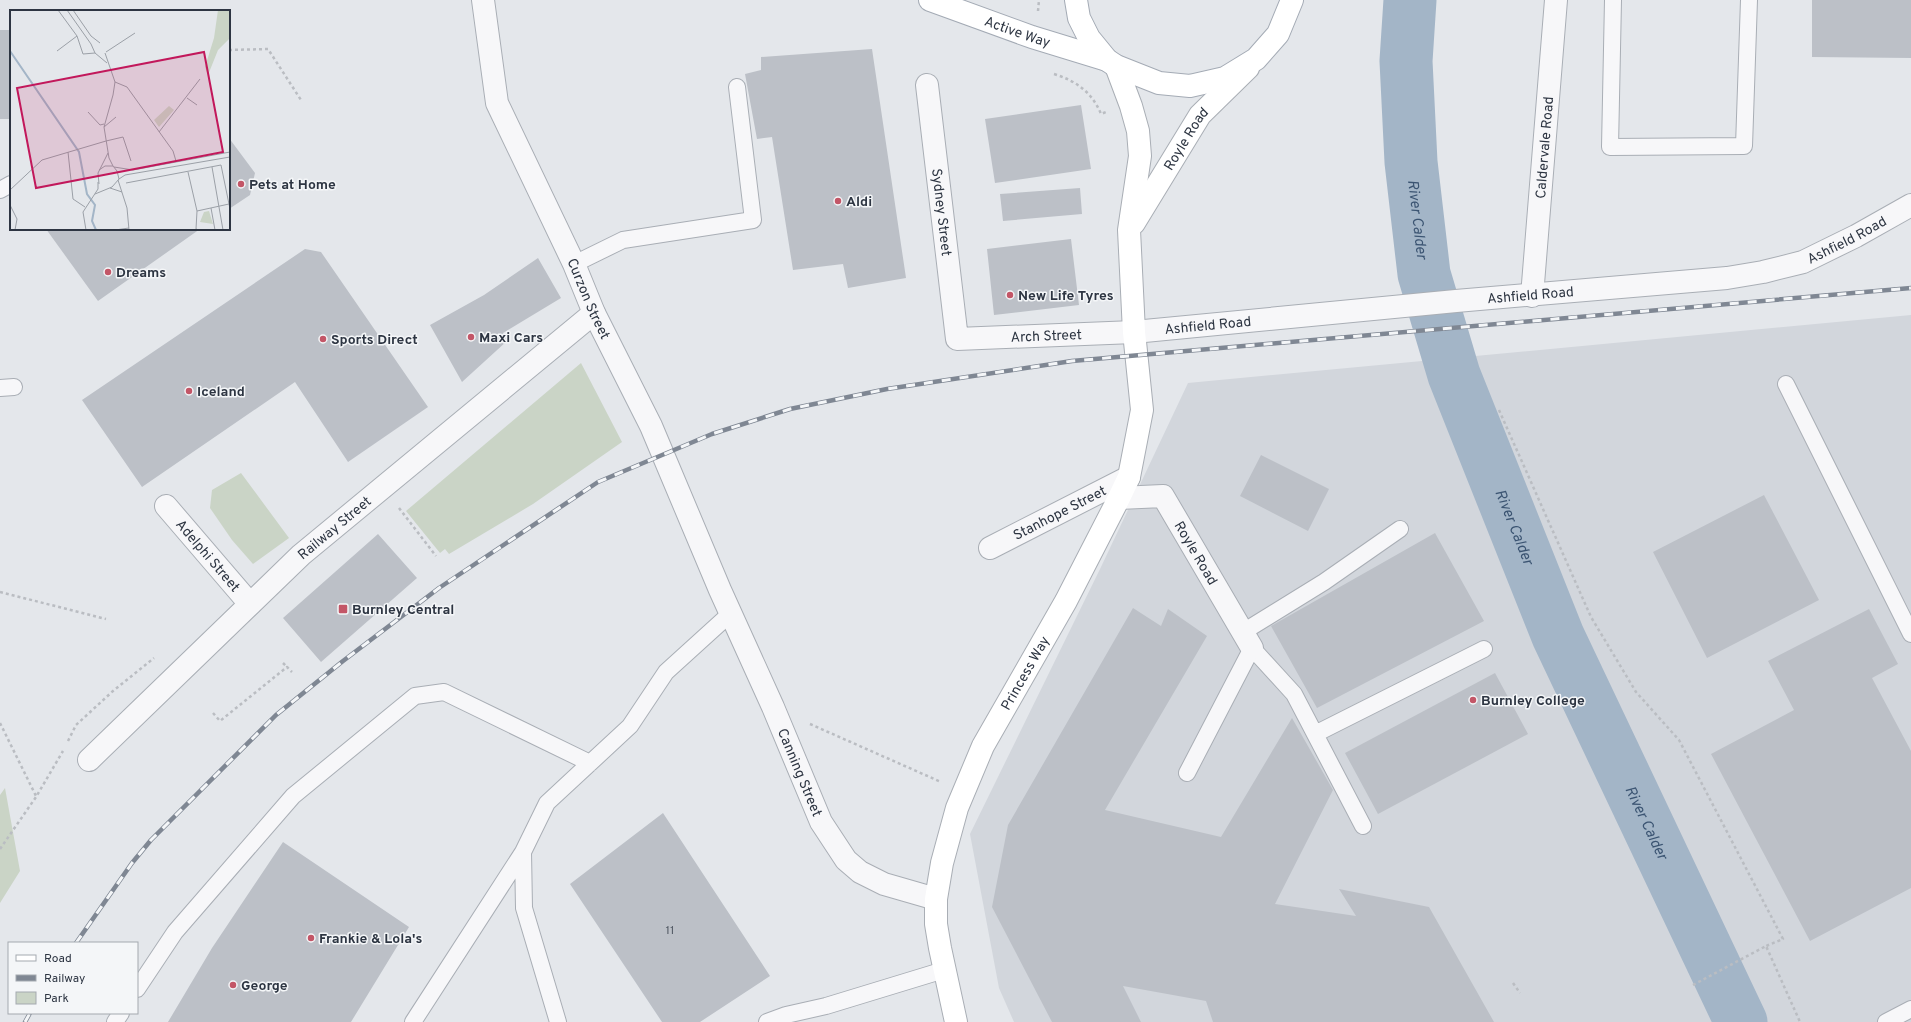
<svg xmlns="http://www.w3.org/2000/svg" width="1911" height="1022" font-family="Overpass,sans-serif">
<rect width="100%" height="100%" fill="#e4e7eb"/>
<path fill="#d2d6dc" d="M1911 315V1022H1014L999 988 970 834 1101 567 1188 383Z"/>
<path fill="#cad4c6" d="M581 363 622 442 533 504 449 554 445 549 440 553 406 511Z
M241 473 289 538 253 564 232 540 210 508 212 490Z
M5 788 20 871 0 903V795Z"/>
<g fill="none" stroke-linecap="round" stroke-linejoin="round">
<path stroke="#a3b5c7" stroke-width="53" id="s1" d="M1410 0 1406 61 1411 162 1424 274 1454 375 1558 636 1741 1022"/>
</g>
<path fill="#bcc0c7" d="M1812 0H1911V58L1812 57Z
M0 30H11V119H0Z
M872 49 906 278 848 288 843 264 793 270 772 137 757 139 745 74 761 70V57Z
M1081 105 1091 169 995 183 985 119Z
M229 138 255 173 250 195 229 209Z
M1080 188 1082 214 1003 221 1000 194Z
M46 229H200L98 301Z
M1071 239 1079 305 994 315 987 249Z
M305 249 321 252 428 407 348 462 295 382 142 487 82 400Z
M538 258 561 298 503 333 507 341 462 382 430 325 484 295Z
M1261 455 1329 489 1308 531 1240 496Z
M1764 495 1819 600 1707 658 1653 552Z
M1435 533 1484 621 1317 708 1271 626Z
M378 534 417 578 321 662 283 618Z
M1133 608 1161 626 1168 609 1207 636 1105 810 1221 837 1292 718 1333 790 1275 904 1356 916 1339 889 1429 907 1494 1022H1213L1206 1001 1123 986 1141 1022H1052L992 907 1008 825Z
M1869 609 1898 664 1872 678 1911 751V888L1810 941 1711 754 1794 710 1768 661Z
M1495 673 1528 734 1378 814 1345 753Z
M663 813 770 976 700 1022H662L570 884Z
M283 842 409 927 351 1022H168L212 948Z"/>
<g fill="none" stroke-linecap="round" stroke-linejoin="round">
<g stroke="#a9aeb5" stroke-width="18">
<path id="lane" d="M1613 0 1610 147 1744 146 1749 0
M0 190 11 184
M574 264 623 240 753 220 737 87
M1786 384 1911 634
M0 388 14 387
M1243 632 1324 582 1400 529
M1315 734 1484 649
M1187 773 1252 648 1294 694 1363 826
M137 989 175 932 293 796 415 696 444 692 590 763
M115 1022 121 1013
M413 1022 523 852
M558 1022 524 908 523 852 547 803 630 726 666 672 731 613
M767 1022 786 1015 826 1006 944 970
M1886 1022 1911 1009"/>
</g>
<g stroke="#a9aeb5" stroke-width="24">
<g id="street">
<path id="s2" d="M483 0 497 103 574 264 594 313 651 426 720 590 773 707 821 822 846 860 860 872 884 884 936 899"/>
<path id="s3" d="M927 85 957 339 1134 332 1456 301 1727 278 1763 272 1803 262 1856 236 1911 205"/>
<path id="s4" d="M1532 296 1556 0"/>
<path id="s5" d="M1119 498 1163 496 1252 648"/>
<path id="s6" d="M166 506 250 604"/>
<path id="s7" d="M990 548 1129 477"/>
<path id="s8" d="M89 760 301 555 594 313"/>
</g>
</g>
<g stroke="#a9aeb5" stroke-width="24">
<g id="secondary">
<path id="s9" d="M1134 223 1200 115 1248 68"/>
<path id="s10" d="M956 1022 940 948 936 924V899L942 863 957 808 983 746 1066 601 1119 498 1129 477 1142 410 1134 332 1129 230 1140 156 1138 131 1131 106 1116 66"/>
</g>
</g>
<g stroke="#a4abb5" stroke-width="24">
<g id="primary">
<path id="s11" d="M930 0 1032 37 1107 60"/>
<path d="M1076 0 1079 18 1089 38 1107 60 1116 66 1159 83 1190 86 1225 78 1256 59 1278 34 1292 0"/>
</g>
</g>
<path stroke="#babdc2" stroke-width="2.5" stroke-dasharray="3 3" stroke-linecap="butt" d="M1038 11 1039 0
M229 50 268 49 301 100
M1054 74C1076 81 1092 92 1101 114L1106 112
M1499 410 1591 617 1636 692 1679 740 1783 939 1766 946
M399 508 436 556
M0 592 106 619
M283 663 287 667
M213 713 220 721 287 667 292 672
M0 723 36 796
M810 724 941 782
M68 741 76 725 113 691 154 658
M0 849 36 797 63 751
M1513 983 1520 993
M1693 985 1766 946 1800 1022"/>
<use href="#lane" stroke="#f7f7f9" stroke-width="16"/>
<use href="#street" stroke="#f7f7f9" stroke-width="22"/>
<use href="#secondary" stroke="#fff" stroke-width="22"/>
<use href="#primary" stroke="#fff" stroke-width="22"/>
<g stroke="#7f8793" stroke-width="4.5">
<path id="rail" d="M76 943 132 863 151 840 276 715 343 661 439 588 598 482 712 434 790 409 887 389 1072 361 1911 288
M25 1022 30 1013"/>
</g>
<use href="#rail" stroke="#f4f6f8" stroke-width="3" stroke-dasharray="9" stroke-linecap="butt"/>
</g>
<g fill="#c35667" stroke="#f4f6f8" stroke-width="1.5">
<circle cx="241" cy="184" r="4"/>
<circle cx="838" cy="201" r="4"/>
<circle cx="108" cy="272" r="4"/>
<circle cx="1010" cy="295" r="4"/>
<circle cx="471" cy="337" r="4"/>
<circle cx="323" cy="339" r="4"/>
<circle cx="189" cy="391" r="4"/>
<rect x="338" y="604" width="10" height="10" rx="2"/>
<circle cx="1473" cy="700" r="4"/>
<circle cx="311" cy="938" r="4"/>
<circle cx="233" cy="985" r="4"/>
</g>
<g text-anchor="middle" stroke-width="3" stroke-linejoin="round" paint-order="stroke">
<g font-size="12" fill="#515863">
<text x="670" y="934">11</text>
</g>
<g font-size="14" fill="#2d3542" stroke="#f4f6f8">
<text dy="5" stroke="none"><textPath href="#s11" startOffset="93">Active Way</textPath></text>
<text dy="5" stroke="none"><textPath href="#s9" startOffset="99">Royle Road</textPath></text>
<text dy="5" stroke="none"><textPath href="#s4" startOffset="149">Caldervale Road</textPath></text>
<text dy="5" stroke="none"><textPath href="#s3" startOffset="128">Sydney Street</textPath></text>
<text dy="5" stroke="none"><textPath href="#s3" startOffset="1155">Ashfield Road</textPath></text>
<text dy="5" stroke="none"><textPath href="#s3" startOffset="831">Ashfield Road</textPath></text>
<text dy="5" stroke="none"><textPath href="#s2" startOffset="320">Curzon Street</textPath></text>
<text dy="5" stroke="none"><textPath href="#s3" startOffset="507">Ashfield Road</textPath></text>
<text dy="5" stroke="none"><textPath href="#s3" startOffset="345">Arch Street</textPath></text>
<text dy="5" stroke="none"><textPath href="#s7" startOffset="78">Stanhope Street</textPath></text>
<text dy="5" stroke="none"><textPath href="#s8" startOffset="338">Railway Street</textPath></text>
<text dy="5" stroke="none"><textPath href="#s5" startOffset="110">Royle Road</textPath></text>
<text dy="5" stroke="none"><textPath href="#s6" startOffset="65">Adelphi Street</textPath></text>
<text dy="5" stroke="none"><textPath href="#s10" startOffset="370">Princess Way</textPath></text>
<text dy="5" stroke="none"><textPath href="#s2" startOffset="839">Canning Street</textPath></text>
</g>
<g font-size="14" font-weight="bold" fill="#2d3542" stroke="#f4f6f8" text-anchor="start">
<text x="249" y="189">Pets at Home</text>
<text x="846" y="206">Aldi</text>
<text x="116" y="277">Dreams</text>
<text x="1018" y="300">New Life Tyres</text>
<text x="479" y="342">Maxi Cars</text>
<text x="331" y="344">Sports Direct</text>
<text x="197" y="396">Iceland</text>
<text x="352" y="614">Burnley Central</text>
<text x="1481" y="705">Burnley College</text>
<text x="319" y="943">Frankie &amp; Lola's</text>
<text x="241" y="990">George</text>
</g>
<g font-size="15" font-style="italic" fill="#3b5472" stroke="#f4f6f8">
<text dy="5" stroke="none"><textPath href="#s1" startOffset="220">River Calder</textPath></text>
<text dy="5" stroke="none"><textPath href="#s1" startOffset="544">River Calder</textPath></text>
<text dy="5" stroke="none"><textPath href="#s1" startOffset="868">River Calder</textPath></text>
</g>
</g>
<g transform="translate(10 10)">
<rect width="220" height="220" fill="#e4e7eb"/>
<path d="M208 0H220V28L208 40 198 65 195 57 204 28ZM159 96 164 100 149 117 144 110ZM199 201 203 214 190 212 194 202Z" fill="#cad4c6"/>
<path fill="none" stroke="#a3b5c7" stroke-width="2" d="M0 41 69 142 77 184 85 195 82 211 86 220"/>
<path fill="none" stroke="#9ba0a7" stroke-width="1" d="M48 0 67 26 73 44 85 43M57 0 81 34 85 43 97 53M63 0 81 26 90 33M47 41 67 26M96 42 125 23M95 43 105 72 103 85 94 117 99 148 103 156M105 72 117 77 163 141 166 151M177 88 187 95M78 102 90 115 94 114M94 117 106 107M149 122 190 69M58 142 63 189 75 197M104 157 123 160 220 142M202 157 213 220M178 162 187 201 186 219 189 220M109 169 115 165 220 147M108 170 117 198 119 220M116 173 211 155 220 199M89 174 88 163 98 143M100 178 112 182M0 180 32 150 96 131 113 127 121 151M85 184 102 177 109 169 107 161 103 156H95L89 160M0 195 7 209 5 220M201 198 205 220M187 201 219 194M76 220 73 202 88 179V172M105 220 119 218"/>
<path fill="#c2185b" fill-opacity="0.15" stroke="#c2185b" stroke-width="2" d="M194 42 213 142 26 178 7 78Z"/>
<rect width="220" height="220" fill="none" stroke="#2d3542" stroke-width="2"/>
</g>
<rect x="8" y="942" width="130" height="72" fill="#f4f6f8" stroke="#a4a9af"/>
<rect x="16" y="955" width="20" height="6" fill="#ffffff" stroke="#a4a9af"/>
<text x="44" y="962" font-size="12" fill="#2d3542">Road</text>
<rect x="16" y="975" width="20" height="6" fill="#7f8793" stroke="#a4a9af"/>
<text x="44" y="982" font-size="12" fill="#2d3542">Railway</text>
<rect x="16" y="992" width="20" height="12" fill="#cad4c6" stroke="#a4a9af"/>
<text x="44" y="1002" font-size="12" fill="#2d3542">Park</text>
</svg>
